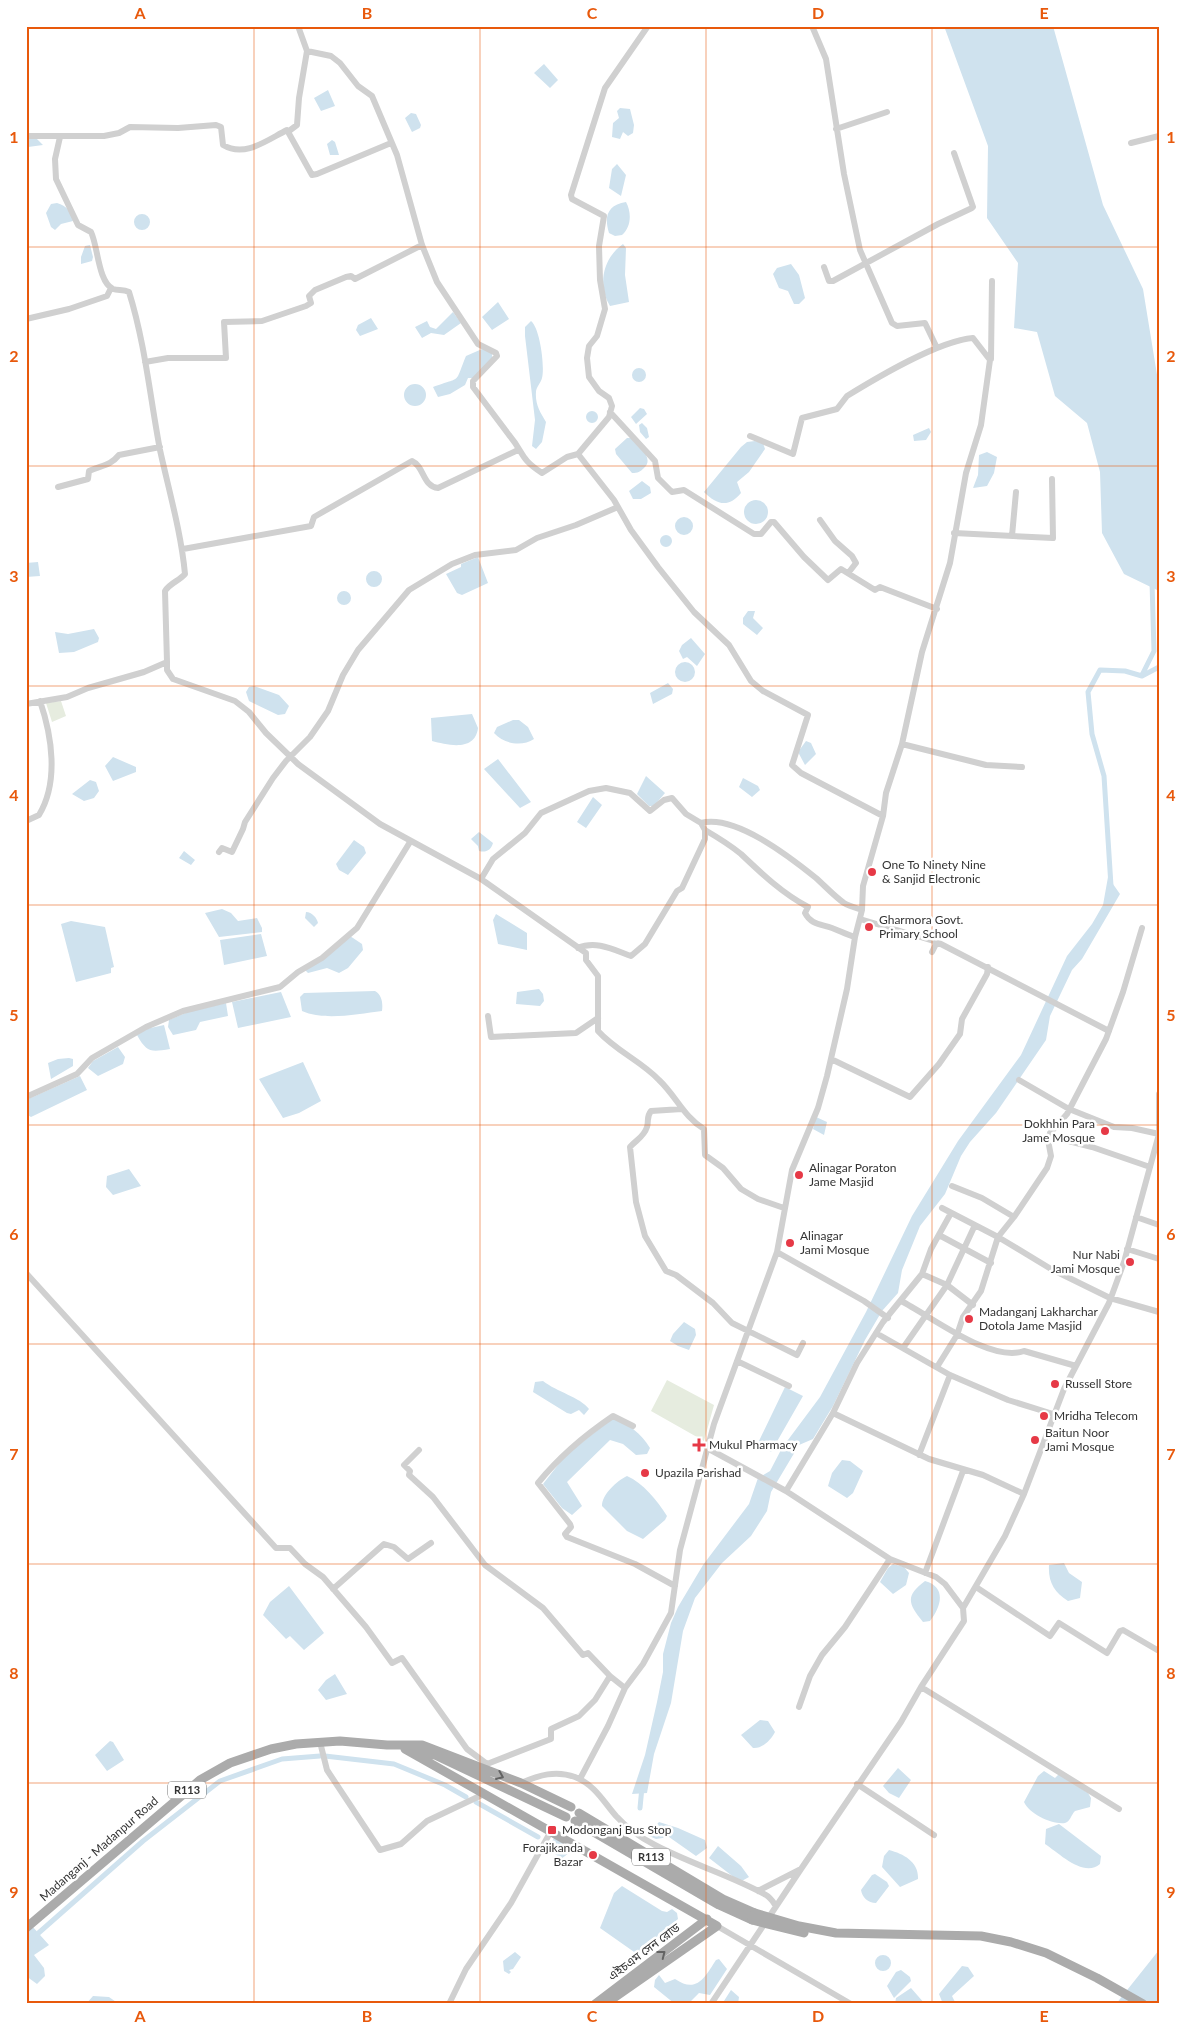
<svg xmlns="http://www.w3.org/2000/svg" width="1185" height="2030" font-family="Lato,'Noto Sans Bengali',sans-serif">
<rect width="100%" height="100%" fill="#fff"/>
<path fill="#e6ecdf" d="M61 701 66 716 52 722 46 703Z
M667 1380 714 1405 704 1441 651 1411Z"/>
<path fill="#cfe2ee" d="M944 26H1053L1103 205 1143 289 1159 387V591L1124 574 1102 533 1100 472 1087 423 1055 396 1037 332 1014 328 1018 263 987 218 988 146Z
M544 64 558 80 550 88 534 73Z
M328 90 335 106 321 111 314 98Z
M620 108 630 109 634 125 633 133 628 136 623 132 620 139 612 137 613 123 619 118 617 111Z
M411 113 416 114 421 125 420 128 412 132 405 118Z
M26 137 36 138 43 145 28 147Z
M332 140 335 142 339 155H330L327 144Z
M617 164 626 175 621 196 609 188 612 169Z
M626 202C632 213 631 227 622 235L615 236 609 233C604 217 607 205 626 202Z
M57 203C67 206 71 211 73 221L61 224 55 230 51 227 46 213 51 204Z
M134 222a8 8 0 1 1 16 0a8 8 0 1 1-16 0Z
M623 244 626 248 625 275 629 302 610 306C597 285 603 258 623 244Z
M90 245 93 257 92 261 81 264V257L85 246Z
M791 264 799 275 805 298 799 304H794L788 291 779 288 773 274 777 268Z
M498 302 509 319 492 330 482 317Z
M453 312 461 323 444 335 431 333 422 338 415 327 427 321 430 327 436 329Z
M371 318 378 329 360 336 356 330 358 325Z
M531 321C540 328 545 367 542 378 541 383 536 387 536 392 535 404 540 412 546 422L542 442 536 449 532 446 535 420 525 336V327Z
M482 349 492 353V359L473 378H468L465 385 450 394 438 397 433 387C463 376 454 385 466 356Z
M632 375a7 7 0 1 1 14 0a7 7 0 1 1-14 0Z
M404 395a11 11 0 1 1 22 0a11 11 0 1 1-22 0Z
M640 408 644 409 647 414 636 424 631 417Z
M586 417a6 6 0 1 1 12 0a6 6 0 1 1-12 0Z
M642 423 647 428 649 437 646 439 640 432 639 425Z
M929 428 931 432 926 440 914 441 913 435Z
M627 438H631C638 446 655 458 644 468 640 472 638 473 632 473L616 454 615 449Z
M755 441 763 443 765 449 749 472 737 482 741 493C728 509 716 504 704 492L741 447 747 442Z
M987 452 997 457 994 473 987 486 973 488 978 475 979 455Z
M642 481 650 487 651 493 641 499H633L629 491Z
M744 512a12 12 0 1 1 24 0a12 12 0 1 1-24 0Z
M675 526a9 9 0 1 1 18 0a9 9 0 1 1-18 0Z
M660 541a6 6 0 1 1 12 0a6 6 0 1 1-12 0Z
M478 557 488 583 462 595 457 593 446 574 461 567V564Z
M38 562 40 576 26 577V563Z
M366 579a8 8 0 1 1 16 0a8 8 0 1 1-16 0Z
M337 598a7 7 0 1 1 14 0a7 7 0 1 1-14 0Z
M748 611H755L753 618 763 628 757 635 743 624V618Z
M94 629 99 638 98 642 74 652 59 653 55 632 68 634Z
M691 638 705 654 697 666 687 657 683 659 679 651 682 645Z
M675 672a10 10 0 1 1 20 0a10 10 0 1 1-20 0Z
M668 683 673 689 672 694 653 704 650 693Z
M254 686 279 695 289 706 285 714 278 715 249 701 246 692 249 687Z
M472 714 478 728C475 752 448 745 432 741L431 718Z
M513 720H519L528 727 534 739C522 747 504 744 494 733L497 727Z
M806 741 811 743 816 754 805 765 798 752Z
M113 757 136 767V772L113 781 105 766Z
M498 759 531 802 520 808 484 769Z
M646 776 665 793 654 806H649L637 794Z
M743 778 758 786 760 790 752 797 739 787Z
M90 780 96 782 99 791 94 798 84 801 72 794Z
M593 797 602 805 586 828 577 822Z
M479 832 493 843C491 850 486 853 479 851L478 846 471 839Z
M354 840 364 847 366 853 348 875 339 870 336 864Z
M184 851 195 860 191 865 179 858Z
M1108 877 1120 894 1082 959 1072 970 1050 1016 1046 1040 996 1113 970 1142 961 1156 945 1194 920 1226 902 1270 898 1293 882 1311 865 1340 833 1406 813 1439 799 1445 771 1492 767 1511 751 1536 722 1563 695 1598 683 1631 671 1703 654 1754 647 1793 632 1794 645 1755 657 1702 663 1672V1654L671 1623 678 1607 703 1565 749 1504 758 1478 770 1471 782 1448 820 1397 866 1312 912 1216 958 1141 1021 1055 1067 956 1092 924 1103 905Z
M222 909 231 913 238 921 257 918 262 928V932L219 937 205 913Z
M306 912C312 912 317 918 318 923L314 927 305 918Z
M496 914 527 933V950L498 944 493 920Z
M71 921 105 927 114 967 111 968V973L76 982 61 924Z
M261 934 267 956 224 965 220 940Z
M350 936 362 944 363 950 348 968 339 973 327 968 308 973 304 969Z
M539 989 543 994 544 1001 540 1006 516 1004 517 992Z
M375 991C382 995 383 1003 382 1011 358 1014 324 1021 302 1011L300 997 304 993Z
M281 992 291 1017 238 1028 232 1002Z
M226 1003 228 1016 200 1022 196 1030 173 1035 168 1027 169 1020 188 1012Z
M164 1025 170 1049C151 1052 147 1053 137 1035L146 1029Z
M118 1047 125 1057 123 1064 98 1076 88 1068 93 1061Z
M69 1058 73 1059V1066L51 1079 48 1063 58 1059Z
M303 1062 321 1101 299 1113 283 1118 259 1079Z
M80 1076 87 1090 31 1117 26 1114V1100Z
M816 1117 827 1122 824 1135 813 1129Z
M129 1169 141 1186 113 1195 106 1187 107 1176Z
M684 1322 695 1329 696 1335 689 1350 678 1346 670 1341 673 1334Z
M543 1381C557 1392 580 1397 589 1409L584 1415 579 1410 571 1414 567 1413 533 1392 535 1382Z
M785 1387 803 1396 771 1452 758 1443Z
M614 1417C629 1425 641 1433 650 1448L647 1454 636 1455 623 1444 610 1440 567 1482 582 1506 572 1515 562 1508 543 1484 565 1456Z
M842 1460 850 1461 863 1471 853 1493 847 1498 828 1486 832 1473Z
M627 1476C643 1483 657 1500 667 1516L665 1520 643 1539 627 1531 602 1506C602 1494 617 1481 627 1476Z
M1064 1563 1069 1573 1082 1582 1080 1598 1068 1601C1054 1592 1048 1582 1049 1565Z
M893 1564 904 1567 909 1573 906 1585 893 1594 880 1582 888 1568Z
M925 1581C947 1587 941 1607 930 1621L923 1622C908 1604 905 1596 925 1581Z
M289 1586 324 1633 304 1650 290 1636 286 1639 263 1615 270 1602Z
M335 1674 347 1694 326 1700 318 1690 326 1680Z
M760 1720 768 1721 775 1732C771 1740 762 1749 753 1748L741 1735Z
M110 1741 113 1742 124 1760 107 1771 95 1755Z
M898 1768 911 1780 899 1798 889 1793 883 1786Z
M1044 1771 1055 1778 1059 1774 1088 1793 1091 1798 1090 1807 1075 1811C1071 1815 1070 1822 1065 1823 1053 1825 1029 1814 1024 1802L1038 1776Z
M659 1822 678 1828 705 1840 707 1848 696 1856 669 1837 656 1839 647 1835Z
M1059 1824 1101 1856 1100 1864C1084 1878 1060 1854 1045 1844L1046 1829Z
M554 1838C561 1842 567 1844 569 1853L561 1859 548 1848Z
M718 1846 741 1866 749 1877 740 1882 709 1858Z
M889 1850C904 1854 919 1862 918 1879L900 1887 882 1867 884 1856Z
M875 1874 887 1882 889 1886 876 1903C868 1903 862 1897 861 1890L872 1875Z
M622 1886 662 1911 667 1912 672 1909 677 1913 678 1919 637 1954 600 1928 614 1893Z
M32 1926 49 1945 34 1955 44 1968 45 1976 37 1984 26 1976V1931Z
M1159 1950V2004H1116Z
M515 1952 521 1957 513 1969 509 1970 511 1972 509 1974 504 1971 503 1961Z
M875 1963a8 8 0 1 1 16 0a8 8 0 1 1-16 0Z
M719 1959 727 1969 710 1995 699 1993 688 2004H675L654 1987 655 1980 659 1975 665 1983 675 1979C697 1994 705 1977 716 1960Z
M962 1966 968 1967 974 1976 952 1996 956 2004H943L939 1994Z
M901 1970 910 1977 911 1981 894 1998 887 1986 896 1972Z
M911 1988 925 2004H895L896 1998Z
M731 1990 739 1997 738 2004H722Z
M93 1996 109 1997 119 2004H86Z"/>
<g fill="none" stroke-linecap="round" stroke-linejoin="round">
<path stroke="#cfe2ee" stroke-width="5" d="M1142 675 1154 651 1152 582
M1111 886 1104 776 1092 734 1088 692 1100 670 1125 671 1142 676 1159 667
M325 1756 394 1764 445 1785 466 1797
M476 1802 538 1837
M640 1808 642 1787
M26 1944 143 1841 220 1781 282 1759 320 1756"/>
<path stroke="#d0d0d0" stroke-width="6" d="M298 26 307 51 331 56 340 63 358 86 372 96 397 155 422 245 437 282 478 344 496 353 497 356 473 381V387C485 403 497 419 509 435 525 454 519 458 542 473L567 457 578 454 614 500 631 530 658 567 694 612 729 645 751 681 763 691 808 715 792 765 801 773 883 816
M812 26 826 59 844 174 860 250 892 323 897 326 925 323 937 348
M836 129 887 112
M289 131 297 125 299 98 307 51
M26 136H104L119 133 130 127 178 128 216 125 221 127 223 145C245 158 267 140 287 130L312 175 317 174 391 143
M60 137 55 159 56 179 78 225 91 232C98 246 98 282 113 289 118 291 123 289 129 292 145 343 150 397 160 450 169 491 181 532 185 574 179 581 170 583 165 591L167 662
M1131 143 1159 136
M824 267 829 281H833L938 224 972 208 973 207 954 153
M26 319 69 309 107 296 111 288
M991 359 992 281
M145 362 168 358H226L224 322 262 321 306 306 311 303 309 296 315 290 346 277 351 276 355 279 422 245
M610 412 655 461 658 478 672 492 684 490 754 534H761L771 522H774L804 557 828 580 841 569 875 590 880 587 937 609
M578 454 609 417 612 406 609 398 599 391 589 377 587 358 589 346 597 336 605 309 600 280 599 246 604 216 572 199 571 195 605 88 648 26
M58 487 88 479 89 471C102 465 110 466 119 455L160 447
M820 520 835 541 852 556 856 563 849 572
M954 533 1053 538 1052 479
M1012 536 1016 492
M183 549 311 526 314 517 412 461C424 466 423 487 438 488L518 450
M26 704 67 697 88 688 144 672 167 662V670L173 679 235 701 249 712 266 733 298 764 380 824 481 879 586 953V960L598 976V1031C616 1051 641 1061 659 1080 676 1096 684 1117 704 1129L705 1155 723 1168 741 1189 758 1199 784 1208
M902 744 986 765 1022 767
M26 821 39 815C59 782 52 736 40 701
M701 823C735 814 790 857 816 878 825 886 834 896 844 903 849 906 856 908 862 910
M705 830C717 837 730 845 741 854 762 874 782 893 808 907L805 913C811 925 821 924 832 928 840 931 847 935 855 937
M219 852 222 848 232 852 243 829 245 822 273 778 286 761 310 737 328 711 343 675 358 650 409 590 452 564 475 555 516 550 537 538 576 525 618 507
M481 879 493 859 525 833 541 813 589 791 606 788 630 793 650 811 664 800 672 798 686 814 701 823 705 830V839L682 888 677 891 645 944 631 956C614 950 596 940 578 948
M860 919 937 942 1109 1031
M932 952 937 942
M488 1016 491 1037 576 1033 598 1018
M831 1059 910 1097 939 1064 960 1034 962 1019 987 974 988 967
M1019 1080 1069 1109 1114 1127 1132 1128 1159 1134
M26 1097 77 1074 92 1058 146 1027 183 1011 280 987 298 972 322 958 357 928 410 842
M682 1109 651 1111C646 1117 649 1121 647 1127 644 1137 636 1140 630 1147L636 1202 645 1236 666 1271 676 1275 713 1303 732 1323 797 1355 803 1343
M1049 1136 1092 1147 1150 1167
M952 1186 982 1198 1014 1217
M942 1208 998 1237 1051 1269 1110 1298 1159 1312
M1136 1217 1159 1225
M939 1235 991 1263
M1127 1249 1159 1259
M777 1252 864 1301 888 1318
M26 1273 276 1548H290L305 1564 323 1577 366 1627 392 1663 402 1658 467 1749 487 1764 551 1739V1729L579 1716 595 1700 610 1676
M922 1274 947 1285 973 1305
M901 1301C931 1316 990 1363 1024 1351L1076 1366
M876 1333 950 1375 1008 1400 1053 1414
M903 1348 947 1285 975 1225
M737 1361 789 1386
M937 1367 957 1335 963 1317 981 1291 998 1237 1014 1217 1047 1168 1051 1156 1048 1140 1050 1133 1067 1114 1106 1039 1123 992 1142 928
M833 1413 929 1459 983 1475 1024 1494
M633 1426 613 1416C585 1435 559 1457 538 1483L570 1524 571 1527 565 1534 567 1537 635 1564 675 1586
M707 1448 786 1491 890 1559 936 1577 945 1584 963 1608
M419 1450 404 1465 410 1471 409 1475 433 1497 485 1565 543 1608 583 1655 588 1653 610 1676 625 1688
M919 1455 950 1375
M786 1491 833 1413 857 1363 883 1322 922 1274 931 1249 951 1213
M925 1573 963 1471
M976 1587 1050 1636 1059 1623 1107 1653 1120 1631 1123 1630 1159 1651
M333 1589 384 1544 394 1547 408 1559 431 1543
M921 1687 1119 1809
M799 1707 810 1676 822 1655 845 1627 890 1559
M320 1742 327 1770 380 1850 401 1844 427 1821 484 1794
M580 1779 608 1726 625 1688 643 1664 671 1613 680 1550 714 1424 777 1252 792 1170 818 1108 827 1076 847 989 855 937 862 910 863 886 883 816 886 793 902 744 922 652 950 563 966 473 981 425 990 360 973 338C938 341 878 377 847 396L837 409 802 418 793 454 750 436
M521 1783C539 1775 556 1770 575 1777 595 1785 603 1801 616 1816 627 1828 641 1838 655 1845 691 1864 732 1876 766 1895 771 1898 773 1902 776 1906
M857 1784 934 1835
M758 1891 801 1869
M717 1926 851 2004
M449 2004 466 1969 511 1903 551 1831
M711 2004 801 1869 901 1722 921 1687 964 1621 963 1608 1005 1536 1024 1494 1064 1389 1109 1303 1124 1262 1159 1134V1094"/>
<path stroke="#ababab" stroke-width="9" d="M405 1749 717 1926 605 2004
M417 1752 435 1755 566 1817
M579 1813 723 1899 755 1913
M575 1821 719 1905 752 1920
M26 1928 200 1780 230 1763 271 1749 296 1744 340 1741 387 1745H422L521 1783 571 1807
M595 2004 707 1919"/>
<path stroke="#ababab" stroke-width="9" d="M755 1913 799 1926 836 1933 981 1936 1011 1942 1046 1953 1097 1978 1143 2004
M752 1920 804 1933"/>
</g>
<defs><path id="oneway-chevron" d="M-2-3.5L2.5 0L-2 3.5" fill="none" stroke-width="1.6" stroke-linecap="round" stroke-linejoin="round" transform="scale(1.25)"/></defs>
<g stroke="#636363">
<use href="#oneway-chevron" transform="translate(500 1776) rotate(23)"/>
<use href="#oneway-chevron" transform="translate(662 1954) rotate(-38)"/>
</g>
<path fill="none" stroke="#e8590c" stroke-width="1" stroke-opacity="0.55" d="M254 26V2004M480 26V2004M706 26V2004M932 26V2004M26 247H1159M26 466H1159M26 686H1159M26 905H1159M26 1125H1159M26 1344H1159M26 1564H1159M26 1783H1159"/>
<g fill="#e63946" stroke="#fff" stroke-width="2">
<circle cx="872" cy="872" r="5"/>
<circle cx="869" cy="927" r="5"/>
<circle cx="1105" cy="1131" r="5"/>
<circle cx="799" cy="1175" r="5"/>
<circle cx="790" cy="1243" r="5"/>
<circle cx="1130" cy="1262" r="5"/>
<circle cx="969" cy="1319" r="5"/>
<circle cx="1055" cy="1384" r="5"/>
<circle cx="1044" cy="1416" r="5"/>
<circle cx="1035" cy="1440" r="5"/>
<path d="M696.5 1437.5h5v5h5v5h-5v5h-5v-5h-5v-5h5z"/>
<circle cx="645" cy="1473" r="5"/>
<rect x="547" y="1825" width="10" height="10" rx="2.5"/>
<circle cx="593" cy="1855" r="5"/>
</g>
<g text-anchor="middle" stroke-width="5" stroke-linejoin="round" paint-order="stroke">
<g fill="#fff" stroke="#707070" stroke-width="1">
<rect x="168" y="1781.5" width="38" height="17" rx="4"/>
<rect x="632" y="1848.5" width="38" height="17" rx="4"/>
</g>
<g font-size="11" font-weight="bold" fill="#333">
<text x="187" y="1794">R113</text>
<text x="651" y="1861">R113</text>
</g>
<g font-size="12" fill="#333" stroke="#fff" text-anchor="start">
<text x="882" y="869">One To Ninety Nine<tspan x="882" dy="14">&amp; Sanjid Electronic</tspan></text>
<text x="879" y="924">Gharmora Govt.<tspan x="879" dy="14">Primary School</tspan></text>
<text x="1095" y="1128" text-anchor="end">Dokhhin Para<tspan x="1095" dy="14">Jame Mosque</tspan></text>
<text x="809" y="1172">Alinagar Poraton<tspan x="809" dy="14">Jame Masjid</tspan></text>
<text x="800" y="1240">Alinagar<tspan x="800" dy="14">Jami Mosque</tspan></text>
<text x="1120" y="1259" text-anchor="end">Nur Nabi<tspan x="1120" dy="14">Jami Mosque</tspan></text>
<text x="979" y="1316">Madanganj Lakharchar<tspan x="979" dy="14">Dotola Jame Masjid</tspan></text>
<text x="1065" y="1388">Russell Store</text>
<text x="1054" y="1420">Mridha Telecom</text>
<text x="1045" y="1437">Baitun Noor<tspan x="1045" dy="14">Jami Mosque</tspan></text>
<text x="709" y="1449">Mukul Pharmacy</text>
<text x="655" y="1477">Upazila Parishad</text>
<text x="562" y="1834">Modonganj Bus Stop</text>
<text x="583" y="1852" text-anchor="end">Forajikanda<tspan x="583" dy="14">Bazar</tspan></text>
</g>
<g font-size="12" fill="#333" stroke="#fff">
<text transform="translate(99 1849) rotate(-41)" y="4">Madanganj - Madanpur Road</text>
<text transform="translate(644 1952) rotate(-37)" y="4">এইচএম সেন রোড</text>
</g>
</g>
<rect width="1185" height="2030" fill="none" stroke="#ffffff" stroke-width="55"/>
<rect x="28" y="28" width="1130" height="1974" fill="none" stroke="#e8590c" stroke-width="2"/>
<g font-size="16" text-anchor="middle" font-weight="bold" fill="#e8590c">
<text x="140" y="19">A</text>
<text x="367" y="19">B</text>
<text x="592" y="19">C</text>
<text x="818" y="19">D</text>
<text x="1044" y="19">E</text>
<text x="14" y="143">1</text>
<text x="1171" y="143">1</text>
<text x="14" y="362">2</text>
<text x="1171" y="362">2</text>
<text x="14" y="582">3</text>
<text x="1171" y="582">3</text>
<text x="14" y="801">4</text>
<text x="1171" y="801">4</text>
<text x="14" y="1021">5</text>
<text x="1171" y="1021">5</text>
<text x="14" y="1240">6</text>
<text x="1171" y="1240">6</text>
<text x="14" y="1460">7</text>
<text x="1171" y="1460">7</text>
<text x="14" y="1679">8</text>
<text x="1171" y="1679">8</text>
<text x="14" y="1898">9</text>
<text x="1171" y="1898">9</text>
<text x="140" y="2022">A</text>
<text x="367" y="2022">B</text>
<text x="592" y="2022">C</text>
<text x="818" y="2022">D</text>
<text x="1044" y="2022">E</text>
</g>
</svg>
